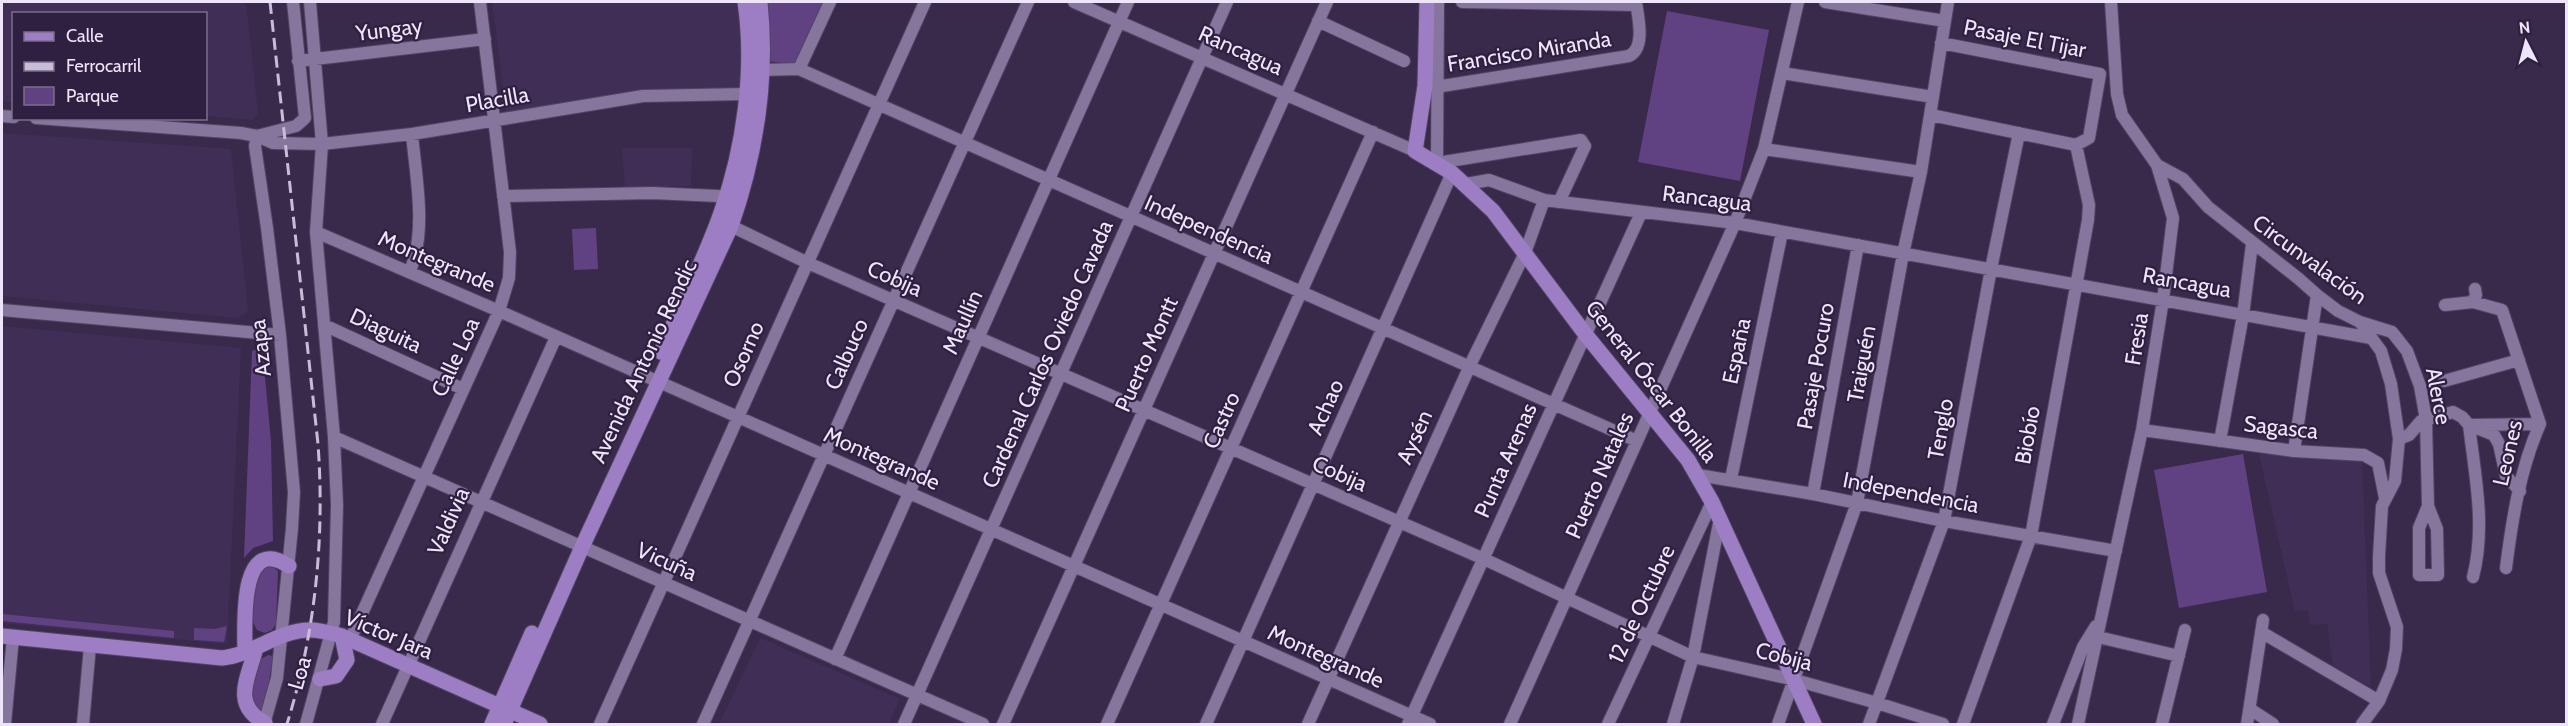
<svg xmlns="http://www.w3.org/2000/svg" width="2568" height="726" font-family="Cabin,sans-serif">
<rect width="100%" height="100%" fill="#39294b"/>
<path fill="#412e57" d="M2 2H246L258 113 253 120 206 116V14H14L13 102 2 101Z
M492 2H744V92L507 115Z
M2 133 231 149 248 311 238 318 2 296Z
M622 148H692L691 186 625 188Z
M2 326 241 348 227 644 2 623Z
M2259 454 2362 460 2371 687 2333 666 2327 624 2310 625 2308 610 2295 612Z
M760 638 900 699 889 724H719Z"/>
<path fill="#604282" d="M765 2H825L796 65 768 61Z
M1667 11 1769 30 1740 181 1638 162Z
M596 228 598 269 574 270 572 229Z
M262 346 271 441 273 541 253 548 244 558 252 351Z
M2243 454 2267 592 2179 608 2154 470Z
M266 564 271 565 278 571 276 624 272 630 265 633 257 630 253 622V582Z
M2 614 174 631V638L2 621Z
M227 626 224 642 194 640V628L215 629Z
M268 655 273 656 265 706 262 711H257L250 706 256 662Z"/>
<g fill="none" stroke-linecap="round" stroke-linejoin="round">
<g stroke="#514461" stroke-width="14">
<path id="minor" d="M1074 2 1415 151
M1438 2 1437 163 1581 140 1585 146 1559 202
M1462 2 1636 5
M1825 2 1945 21
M1318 21 1404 61
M1941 43 2100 74 2089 138 2076 145
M298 61 485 39
M799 69 830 2
M762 70 799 69 1637 441
M1782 73 1933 97
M1436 87 1629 56C1646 48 1638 17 1636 2
M1931 115 2076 145
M2 116 14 117
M36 118 241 133 257 136 273 143 322 144 412 134 643 96 746 94
M257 136 255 146 267 228 280 335 294 492 292 528 277 678 264 724
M257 136 296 126 305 118 293 2
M1764 149 1921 172
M2157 165 2183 179 2208 207 2299 279 2317 295 2338 311 2360 322 2381 351 2391 384 2399 439 2395 481 2382 506 2379 556V573L2397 627 2396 649 2392 670 2379 701 2362 724
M1466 184 1489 180 1544 200 1735 223 2371 338
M503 196 652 193 718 196 725 200
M731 226 808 263 1484 559 1693 657 1795 680 1877 703 1943 724
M316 232 499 311 1430 724
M410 271C427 230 416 179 412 134
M2473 302 2476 295 2475 289
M2445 305 2473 302 2502 310 2540 424C2520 469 2512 520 2506 568
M2 310 280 335
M2360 322 2392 332 2407 351 2420 386 2426 420 2428 506 2437 529 2438 575H2419V528L2428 506
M324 325 463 389
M2444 381 2519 360
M2142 430 2294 451 2364 455 2378 463 2385 498
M334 437 983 724
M2399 439 2409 435 2421 421 2453 412 2462 417 2469 425 2494 435 2499 444 2506 476 2520 491
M2220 441 2243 315 2252 244
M2294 451 2317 295
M1698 475 1813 494 1944 521 2116 551
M1731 479 1782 232
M1813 494 1858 245
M2473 577C2486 526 2475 476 2469 425L2540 424
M2261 632 2379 701
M2098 637 2179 656
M350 640 499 311 509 278 510 252 480 2
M835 659 1128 2
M2250 709 2273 724
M5 724 13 637
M83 724 90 646
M306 724 334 622 337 505 334 437 316 232 322 144 310 2
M382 724 556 337
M600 724 925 2
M703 724 1028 2
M904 724 1227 2
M1003 724 1327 2
M1107 724 1373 132
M1206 724 1452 173
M1308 724 1473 359 1525 253 1544 200
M1408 724 1641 213
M1510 724 1735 223 1764 149 1798 2
M1608 724 1712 502
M1673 724 1693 657 1720 518
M1778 724 1857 503 1903 254 1921 172 1948 2
M1869 724 1944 521 1991 269 2019 133
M1963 724 2031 536 2088 220 2089 205 2076 145
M2053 724 2083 647 2096 626
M2078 724 2142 430 2163 300 2173 218 2157 165 2122 115 2117 94 2111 2
M2162 724 2185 630
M2247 724 2263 620"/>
</g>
<g stroke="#514461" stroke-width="17">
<path id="major" d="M1427 2 1425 86 1415 151 1452 173 1493 211 1586 335 1688 460 1712 502 1814 724
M661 352C681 306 704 261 721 213 744 148 755 70 745 2
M2 636 222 658C253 655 278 630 310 630 321 630 331 633 342 636L540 724
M256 648C248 679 231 704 265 723
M245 653C245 627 238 532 289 566
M320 679 336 676 347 660 342 636
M492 724 532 633
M504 724 582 547 731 226C756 154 768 78 760 2"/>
</g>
<use href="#minor" stroke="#86759c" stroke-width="12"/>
<use href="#major" stroke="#9d7dc3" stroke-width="15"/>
<path stroke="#c8bdd6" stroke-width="3" stroke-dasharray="12 6" stroke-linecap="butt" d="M270 2 318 444C325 539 315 634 287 724"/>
</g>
<g text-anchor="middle" stroke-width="4.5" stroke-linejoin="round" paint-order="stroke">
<g font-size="22" fill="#eee5fb" stroke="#2f1f40">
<text transform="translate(389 29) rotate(-7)" y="8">Yungay</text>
<text transform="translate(2025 38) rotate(11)" y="8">Pasaje El Tijar</text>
<text transform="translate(1241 50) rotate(24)" y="8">Rancagua</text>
<text transform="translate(1529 51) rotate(-9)" y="8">Francisco Miranda</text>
<text transform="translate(497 99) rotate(-10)" y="8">Placilla</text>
<text transform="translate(1707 198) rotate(7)" y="8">Rancagua</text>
<text transform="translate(1209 229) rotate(24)" y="8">Independencia</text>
<text transform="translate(2310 259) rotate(36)" y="8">Circunvalación</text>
<text transform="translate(437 261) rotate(23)" y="8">Montegrande</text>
<text transform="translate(895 278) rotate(24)" y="8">Cobija</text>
<text transform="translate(2187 282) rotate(10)" y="8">Rancagua</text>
<text transform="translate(962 322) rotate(-66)" y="8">Maullín</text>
<text transform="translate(386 330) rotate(25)" y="8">Diaguita</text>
<text transform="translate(2136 339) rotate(-81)" y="8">Fresia</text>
<text transform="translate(260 348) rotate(-96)" y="8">Azapa</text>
<text transform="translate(1736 351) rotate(-78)" y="8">España</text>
<text transform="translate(743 354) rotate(-66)" y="8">Osorno</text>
<text transform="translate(846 354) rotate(-66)" y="8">Calbuco</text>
<text transform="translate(1047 354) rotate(-66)" y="8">Cardenal Carlos Oviedo Cavada</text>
<text transform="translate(1146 354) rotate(-66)" y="8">Puerto Montt</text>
<text transform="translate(455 357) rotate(-65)" y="8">Calle Loa</text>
<text transform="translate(643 361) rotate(-65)" y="8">Avenida Antonio Rendic</text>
<text transform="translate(1861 364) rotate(-80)" y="8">Traiguén</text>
<text transform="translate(1815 366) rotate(-80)" y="8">Pasaje Pocuro</text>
<text transform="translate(1652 381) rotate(52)" y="8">General Óscar Bonilla</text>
<text transform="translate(2439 396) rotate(79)" y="8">Alerce</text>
<text transform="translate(1325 407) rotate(-66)" y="8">Achao</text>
<text transform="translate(1221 420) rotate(-66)" y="8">Castro</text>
<text transform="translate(2281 427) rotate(6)" y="8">Sagasca</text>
<text transform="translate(1940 429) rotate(-80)" y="8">Tenglo</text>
<text transform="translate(2027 435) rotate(-80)" y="8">Biobío</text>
<text transform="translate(1414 437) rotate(-66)" y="8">Aysén</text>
<text transform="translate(2507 453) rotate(-77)" y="8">Leones</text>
<text transform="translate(882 458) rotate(24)" y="8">Montegrande</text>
<text transform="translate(1505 460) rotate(-66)" y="8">Punta Arenas</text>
<text transform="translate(1340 473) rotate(24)" y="8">Cobija</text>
<text transform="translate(1599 475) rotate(-66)" y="8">Puerto Natales</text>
<text transform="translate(1911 492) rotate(11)" y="8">Independencia</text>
<text transform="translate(448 521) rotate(-66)" y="8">Valdivia</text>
<text transform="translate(667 561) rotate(24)" y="8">Vicuña</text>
<text transform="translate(1641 604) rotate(-65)" y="8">12 de Octubre</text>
<text transform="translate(389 634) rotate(23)" y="8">Víctor Jara</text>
<text transform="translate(1326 656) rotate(24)" y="8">Montegrande</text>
<text transform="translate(1784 656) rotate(14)" y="8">Cobija</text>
<text transform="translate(299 673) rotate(-74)" y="8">Loa</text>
</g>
</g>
<rect width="2568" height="726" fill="none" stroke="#eee5fb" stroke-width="6"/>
<rect x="12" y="12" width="195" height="108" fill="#2f1f40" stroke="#7b6e8b" stroke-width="1.5"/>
<rect x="24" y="32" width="30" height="9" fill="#9d7dc3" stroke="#7b6e8b" stroke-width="1.5"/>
<text x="66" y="42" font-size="18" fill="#eee5fb">Calle</text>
<rect x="24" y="62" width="30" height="9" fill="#c8bdd6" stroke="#7b6e8b" stroke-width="1.5"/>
<text x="66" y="72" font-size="18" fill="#eee5fb">Ferrocarril</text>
<rect x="24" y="87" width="30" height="18" fill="#604282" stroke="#7b6e8b" stroke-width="1.5"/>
<text x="66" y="102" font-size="18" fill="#eee5fb">Parque</text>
<g transform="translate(2526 42) rotate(354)" stroke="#2f1f40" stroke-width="4.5" paint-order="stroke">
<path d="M0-4.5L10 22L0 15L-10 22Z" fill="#eee5fb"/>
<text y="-9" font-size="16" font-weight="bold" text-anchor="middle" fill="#eee5fb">N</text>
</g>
</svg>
